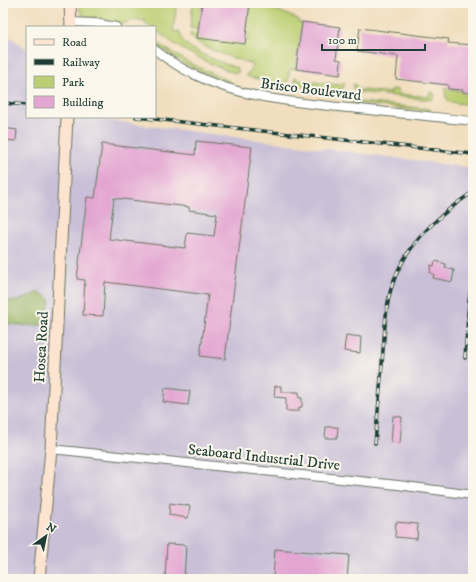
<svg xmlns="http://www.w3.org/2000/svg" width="476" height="582" font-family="'IM FELL DW Pica',serif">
<rect width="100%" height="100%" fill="#fbf7ec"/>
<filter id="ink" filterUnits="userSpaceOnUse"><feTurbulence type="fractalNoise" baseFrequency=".025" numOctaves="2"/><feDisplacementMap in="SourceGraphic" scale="8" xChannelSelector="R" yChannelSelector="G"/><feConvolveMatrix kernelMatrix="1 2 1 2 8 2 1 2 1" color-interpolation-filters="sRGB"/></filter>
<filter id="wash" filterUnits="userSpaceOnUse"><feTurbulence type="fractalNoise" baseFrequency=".012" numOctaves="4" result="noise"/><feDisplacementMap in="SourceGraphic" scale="16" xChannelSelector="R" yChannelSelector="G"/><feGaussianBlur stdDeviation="0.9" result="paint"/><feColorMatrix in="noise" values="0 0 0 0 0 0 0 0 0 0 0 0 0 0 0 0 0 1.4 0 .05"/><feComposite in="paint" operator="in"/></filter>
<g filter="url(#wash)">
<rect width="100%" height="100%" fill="#f1debe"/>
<path fill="#c9bfd7" d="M3 32 27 49V117H82L473 168V579H3Z"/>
<path fill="#bcce71" stroke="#6e8652" d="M77 3H177L173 31 180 32C181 35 181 38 183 41 190 51 224 64 237 68L239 72 235 73 221 68 220 66 217 67 182 49 155 30V27H150L144 23 146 21 145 20 141 21 138 19 121 24 103 19 87 17 82 14Z
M193 3H202L198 31 197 29 190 28Z
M251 3H259L298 19V22L302 23 296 69H290L288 81 285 84 248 77 246 74 250 72 252 64C239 60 196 47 190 35L191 33 248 40 249 34 246 33Z
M155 42 191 64 230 81 229 84 186 65 155 45Z
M295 77H297V80L339 85 344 82 345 83 343 88 339 90 298 86 295 83Z
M353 84 356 85V89L390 93 392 89 398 90V94L429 97 430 92H433L435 95 433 99 430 100 357 92 353 89Z
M445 88 460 91 468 97H473V105L449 102 446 97Z
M351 101 430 109 431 111 430 112 352 103Z"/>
<path fill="#95b163" stroke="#5a774c" d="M39 292 44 295 50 299 45 323 36 326 3 324V301H17Z"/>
<g id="blocks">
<path fill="#e3a5d2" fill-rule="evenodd" d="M202 3H250L245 44 197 38Z
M302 22 340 27 336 59 341 60 340 75 296 69Z
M360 28 449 39 448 43 473 45V91H472L471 93 463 92V90L448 89V85L396 79 398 56 357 51Z
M3 128 17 130 16 141 3 140Z
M196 141 252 147 225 359 200 356 208 295 105 282 103 316 83 315 85 280 77 279 87 197 95 198 102 144 195 155ZM114 198 189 207V210L217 214 214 236 187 233 185 248 109 239Z
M435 261 446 264 445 268 454 270 452 282 433 278 434 274 430 273 431 265 434 266Z
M346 335 361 337 360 353 344 351Z
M275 386H281V392H299V398H302V407H299V411H286V398L274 397Z
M165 388 190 391 188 405 163 402Z
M393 416 402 417 400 443 391 442Z
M326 427H338L337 438H325Z
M170 503 190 506 188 518 169 515Z
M396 522 418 524 417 539 395 537Z
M167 544 186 545 184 579H165Z
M275 549 349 555 347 579H273Z"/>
</g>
</g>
<g filter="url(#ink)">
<use href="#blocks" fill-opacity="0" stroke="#687564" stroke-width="1"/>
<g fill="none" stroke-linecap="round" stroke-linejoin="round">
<g stroke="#687564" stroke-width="10">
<path id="street" d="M71 22 95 23 116 27
M155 50C167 59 180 68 193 74 242 99 296 102 349 108 391 112 432 117 473 121
M51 449 398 485 473 495"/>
</g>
<g stroke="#687564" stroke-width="13">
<path id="secondary" d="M70 3 71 27
M39 579 51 449 67 117"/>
</g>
<use href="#street" stroke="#fff" stroke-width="8"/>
<use href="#secondary" stroke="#fde4d0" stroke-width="11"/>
<g stroke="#1f3d34" stroke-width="3.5">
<path id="rail" d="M3 103 27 105
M136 117 473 154
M465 358 469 300 473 279
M375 443C378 412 381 381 383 350 385 330 385 309 391 289 403 247 438 215 473 192"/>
</g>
<use href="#rail" stroke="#fbf7ec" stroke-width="2" stroke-dasharray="6" stroke-linecap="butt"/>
</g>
</g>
<g text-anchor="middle" stroke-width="4" stroke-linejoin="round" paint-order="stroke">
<g font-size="15" fill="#1f3d34" stroke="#fbf7ec">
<text transform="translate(311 89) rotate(7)" y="5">Brisco Boulevard</text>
<text transform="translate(41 347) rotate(-87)" y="5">Hosea Road</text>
<text transform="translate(264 457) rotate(6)" y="5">Seaboard Industrial Drive</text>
</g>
</g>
<rect width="476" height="582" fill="none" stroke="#fbf7ec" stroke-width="16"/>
<rect x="26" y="26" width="130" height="92" fill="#fbf7ec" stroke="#a3ada2"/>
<rect x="34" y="39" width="20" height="6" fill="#fde4d0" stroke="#a3ada2"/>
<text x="62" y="46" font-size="12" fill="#1f3d34">Road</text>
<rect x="34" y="59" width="20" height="6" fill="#1f3d34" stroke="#a3ada2"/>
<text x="62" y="66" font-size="12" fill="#1f3d34">Railway</text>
<rect x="34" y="76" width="20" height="12" fill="#bcce71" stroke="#a3ada2"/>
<text x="62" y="86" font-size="12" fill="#1f3d34">Park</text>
<rect x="34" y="96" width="20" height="12" fill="#e3a5d2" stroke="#a3ada2"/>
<text x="62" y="106" font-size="12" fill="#1f3d34">Building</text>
<g transform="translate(46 536) rotate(33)" stroke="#fbf7ec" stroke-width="3" paint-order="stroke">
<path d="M0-3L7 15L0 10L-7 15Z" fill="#1f3d34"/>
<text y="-6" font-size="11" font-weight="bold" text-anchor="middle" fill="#1f3d34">N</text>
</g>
<path d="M322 44v6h103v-6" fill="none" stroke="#1f3d34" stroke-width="2"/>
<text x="328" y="44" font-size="12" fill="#1f3d34" stroke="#fbf7ec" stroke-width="3" paint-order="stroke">100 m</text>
</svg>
